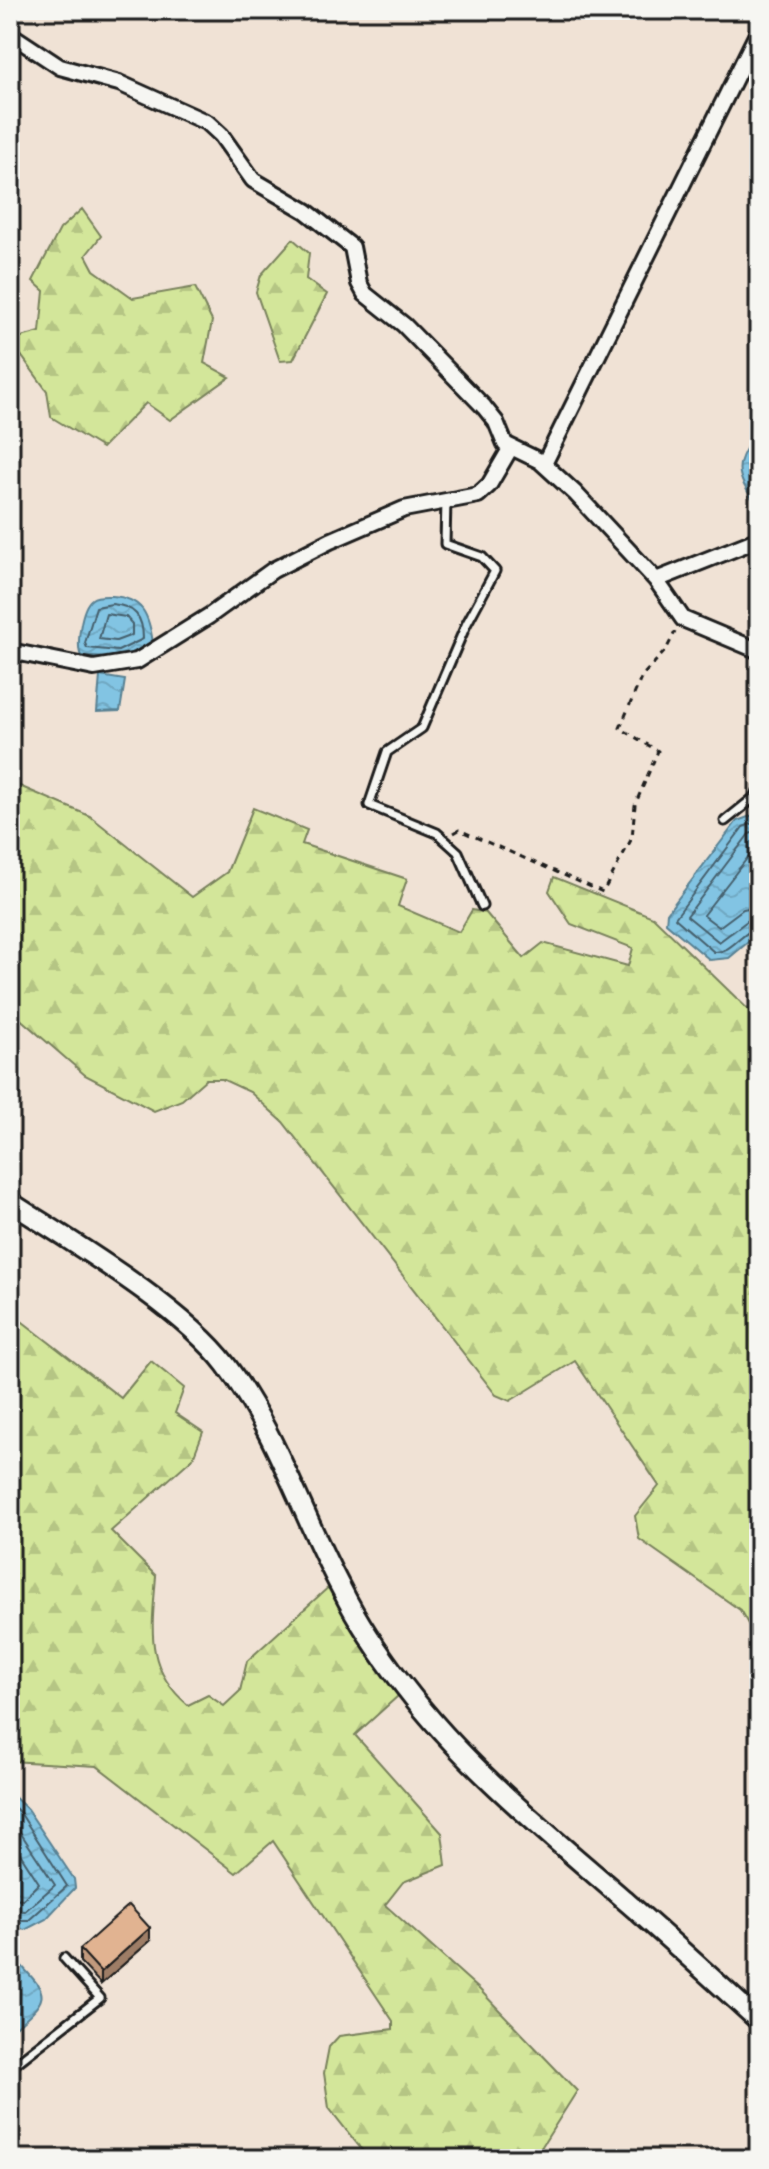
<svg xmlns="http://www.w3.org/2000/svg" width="769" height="2169" font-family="'Gochi Hand',sans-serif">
<defs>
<pattern id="forest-firs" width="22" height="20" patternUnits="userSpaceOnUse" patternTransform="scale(2)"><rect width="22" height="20" fill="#d3e69a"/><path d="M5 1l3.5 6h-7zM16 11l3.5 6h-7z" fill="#b5c584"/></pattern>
<pattern id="water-waves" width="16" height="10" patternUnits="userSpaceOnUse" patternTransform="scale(2)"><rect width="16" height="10" fill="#82c4e3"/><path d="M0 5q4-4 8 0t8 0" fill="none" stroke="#70a8c2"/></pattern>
</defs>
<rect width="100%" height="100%" fill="#f0e2d5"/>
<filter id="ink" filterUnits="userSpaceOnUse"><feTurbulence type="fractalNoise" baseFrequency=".0125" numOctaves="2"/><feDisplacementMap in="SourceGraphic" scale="16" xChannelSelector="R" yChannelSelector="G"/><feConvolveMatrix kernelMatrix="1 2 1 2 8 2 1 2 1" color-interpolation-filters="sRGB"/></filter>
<g filter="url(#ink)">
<path fill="url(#forest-firs)" stroke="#78815b" stroke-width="2" d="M82 209 101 236 86 255 94 270 133 298 195 287 212 321 204 363 230 377 170 420 146 403 102 448 51 417 47 391 10 340 40 332 44 291 33 281 60 229Z
M293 239 309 253 306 279 327 294 293 360 280 361 256 292 261 275Z
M10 782 90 816 192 897 227 872 253 808 307 830 302 844 407 879 398 906 459 932 472 910 486 913 524 958 543 943 628 966 633 948 571 924 549 891 554 877 653 917 759 1020V1643L740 1610 639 1539 635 1516 659 1486 575 1361 510 1401 496 1395 283 1122 250 1092 222 1079H206L182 1100 154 1111 85 1075 10 1010Z
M10 1312 121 1398 151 1361 184 1388 175 1413 203 1432 193 1458 111 1531 156 1576C152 1629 144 1668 188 1705L208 1695 224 1706 240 1691 247 1661 332 1584 398 1696 355 1735 442 1833 446 1865 403 1882 385 1905 480 1990 577 2091 539 2151 548 2159H369L329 2108 324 2073 329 2047 339 2036 393 2029V2021L273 1841 236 1873 97 1766 10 1761Z"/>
<path fill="url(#water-waves)" stroke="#598193" stroke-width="2" d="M759 429V508C733 472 733 466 759 429Z
M112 596C143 598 149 615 153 643L119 659 81 656C76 645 81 607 92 599 97 595 106 596 112 596Z
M100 676 125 680 120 711 97 712Z
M759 813V933L729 958 710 960 666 923 667 913 737 821Z
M10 1793 27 1809 74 1879 75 1888 46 1919 25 1930 10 1926Z
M10 1953C48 1996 56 1993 10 2032Z"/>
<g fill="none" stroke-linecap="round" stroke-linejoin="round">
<path stroke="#455f6c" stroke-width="2" d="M112 604C135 606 143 617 143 639L118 651 87 648 85 643 96 607Z
M106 614 126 617 132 624V635L116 641 99 639Z
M759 821 743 827 675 918 714 952C733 953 741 931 759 928
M759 831 749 834 687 916 719 942 747 921 759 918
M759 843 703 915 719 927 743 909 759 906
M10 1803 21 1814 67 1886 29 1920H10
M10 1817 55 1885 25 1911 10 1910
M10 1838 39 1883 23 1899 10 1898"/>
<g stroke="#1c1c1c" stroke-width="13">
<path id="service" d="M446 500 445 544 482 557 495 571 466 625 422 728 387 752 369 805 437 833 458 852 482 906
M759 671V717
M725 821 756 796 759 788
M10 2068 100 1998 64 1958"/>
</g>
<g stroke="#1c1c1c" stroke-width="20">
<path id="minor" d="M10 34 60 67 119 83 208 123 221 135 253 180 306 211 352 247 359 283 365 294 404 325 484 407 496 422 505 444 540 461 575 493 656 580 683 619 759 651
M544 464 759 30
M656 580 759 539
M10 651 94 668 137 661 209 616 273 570 330 541 404 509 478 495 489 485 510 449"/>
</g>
<g stroke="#1c1c1c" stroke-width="24">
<path id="tertiary" d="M10 1202C73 1243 182 1307 226 1365 277 1433 302 1516 342 1590 359 1624 381 1656 404 1686 469 1771 549 1834 629 1904 673 1942 716 1982 759 2021"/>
</g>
<path stroke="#1c1c1c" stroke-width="3" stroke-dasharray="6 6" stroke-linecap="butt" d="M454 833 459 830 603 892 632 838 635 805 658 751 620 728 642 676 666 650 675 632"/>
<use href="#service" stroke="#f6f6f2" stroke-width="7"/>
<use href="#minor" stroke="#f6f6f2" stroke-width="14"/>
<use href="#tertiary" stroke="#f6f6f2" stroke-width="18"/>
</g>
<path fill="#c29a7d" stroke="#1c1c1c" stroke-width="2" d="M150 1941 101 1984 80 1962V1949Z"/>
<path fill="#9e7d66" stroke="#1c1c1c" stroke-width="2" d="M150 1928V1941L101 1984V1972Z"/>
<path fill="#e1b391" stroke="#1c1c1c" stroke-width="2" d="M129 1905 150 1928 101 1972 80 1949Z"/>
</g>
<rect width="769" height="2169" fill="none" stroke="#f6f6f2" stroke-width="40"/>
<rect x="20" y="20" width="729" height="2129" fill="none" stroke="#1c1c1c" stroke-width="3" filter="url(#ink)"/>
</svg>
